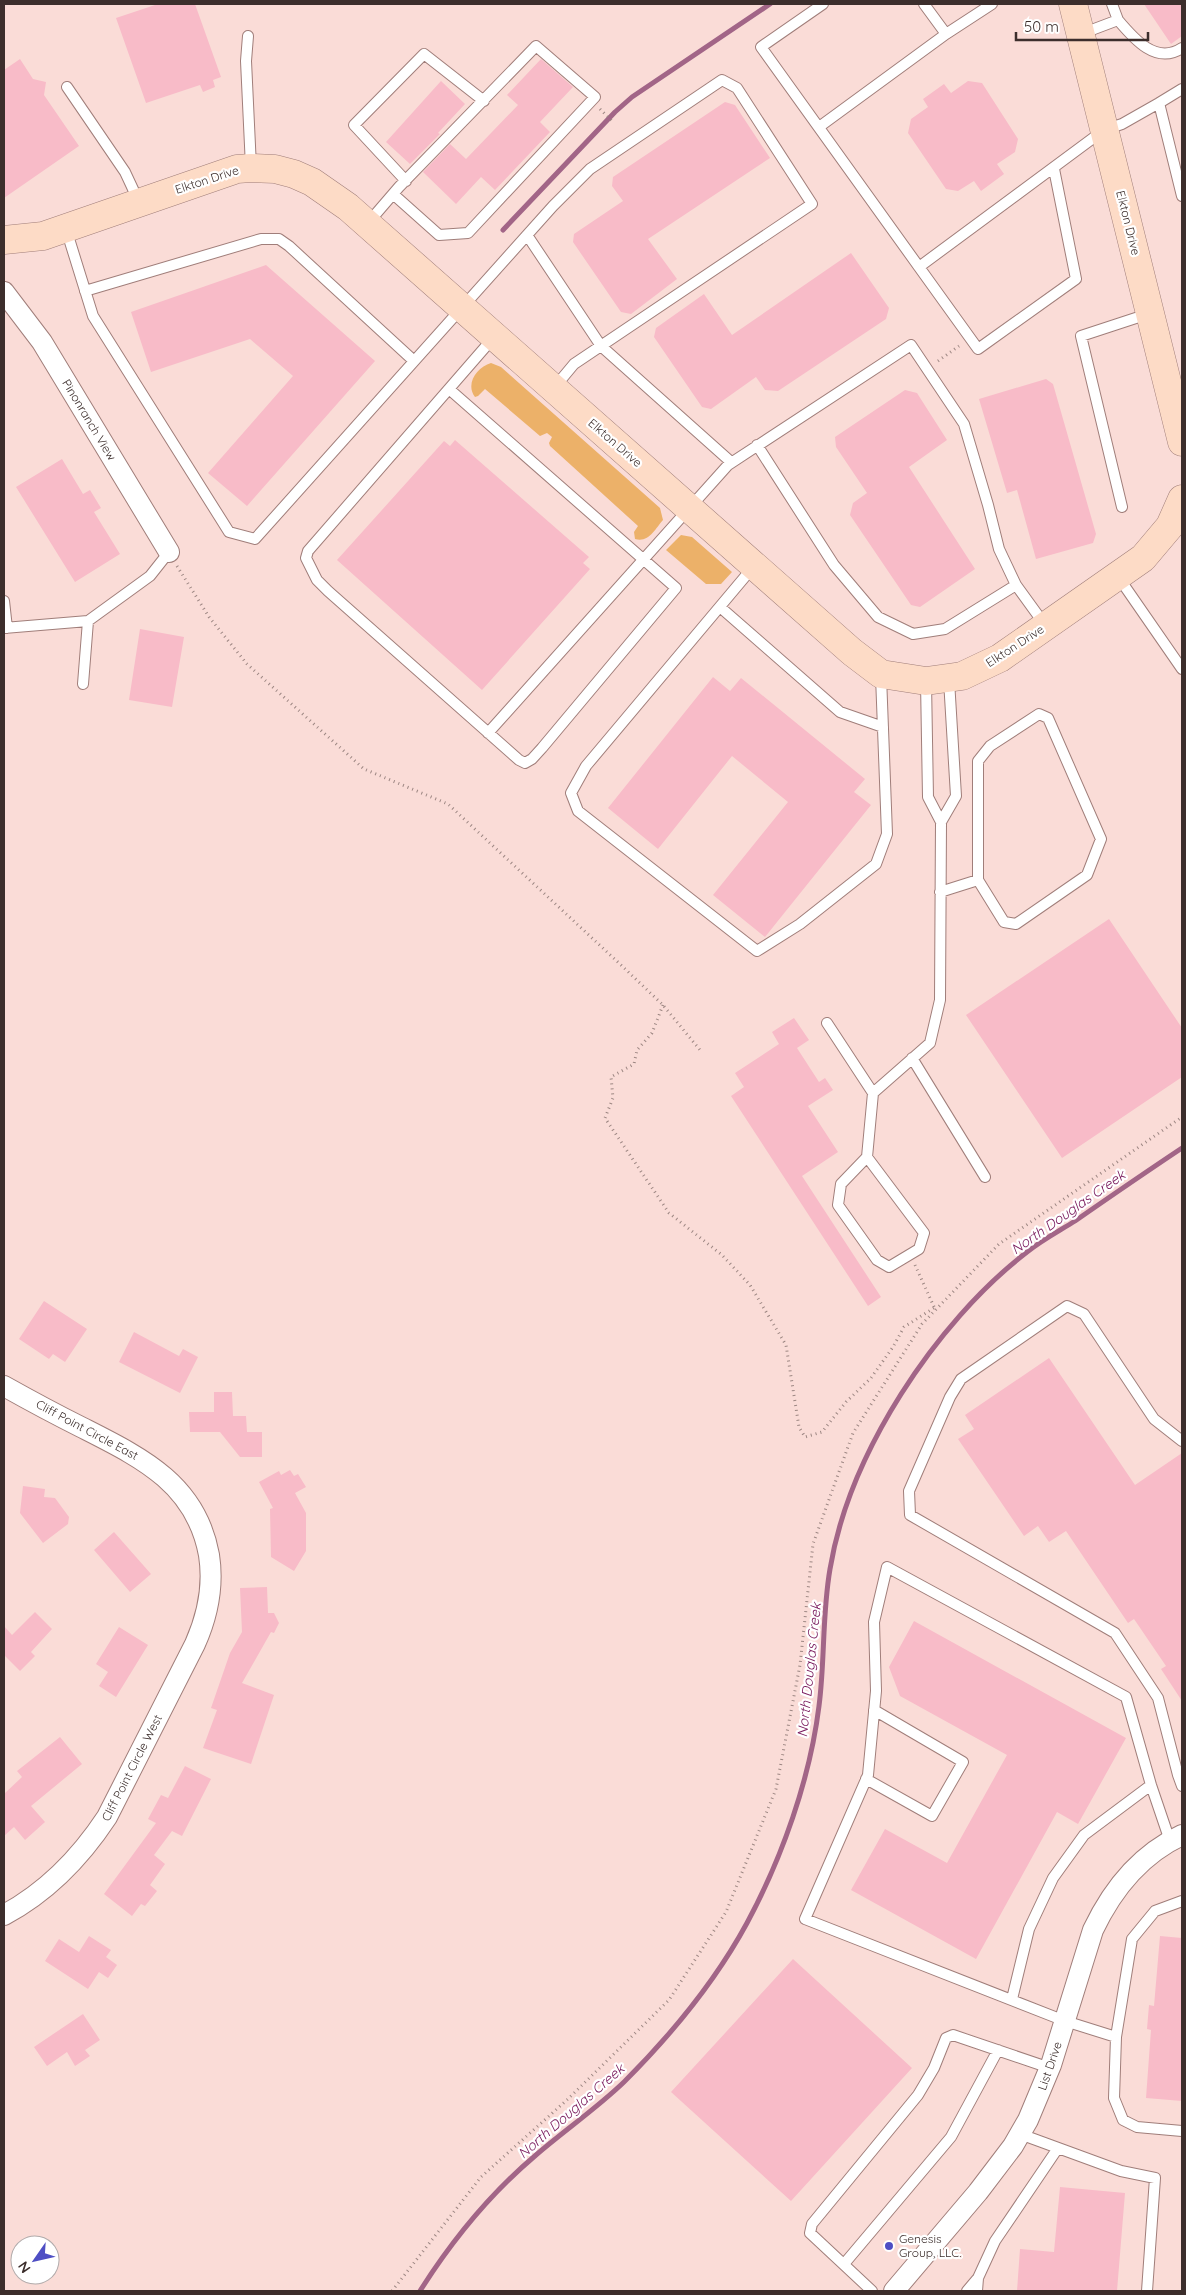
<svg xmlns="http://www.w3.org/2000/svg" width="1186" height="2295" font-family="Quicksand,sans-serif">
<rect width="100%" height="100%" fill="#fadcd7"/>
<path fill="#ecb169" d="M491 363 501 367 660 508 663 520C655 529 649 543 635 539L634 532 638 526 550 446 549 443 552 437 547 433 540 436 485 389 478 396 475 397C465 384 477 367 491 363Z
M681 535 692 537 732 572 721 584H706L666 550Z"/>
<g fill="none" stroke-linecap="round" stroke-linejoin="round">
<path stroke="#a26587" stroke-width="5" d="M503 230 615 112 632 97 770 4
M420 2291C451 2242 491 2193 536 2155 565 2130 597 2108 624 2082 672 2034 715 1982 747 1923 782 1858 810 1779 819 1706 825 1660 822 1615 830 1569 849 1454 935 1323 1027 1252 1042 1240 1059 1231 1075 1221 1111 1196 1146 1172 1182 1148"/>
</g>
<path fill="#f8bbc8" d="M158 4H195L221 77 213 80 215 87 203 92 200 85 146 103 116 18Z
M1144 4H1182V36L1171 44Z
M20 59 33 79 46 82 44 95 79 146 4 198V70Z
M541 59 573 87 540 122 550 132 495 190 481 177 456 204 423 172 450 144 466 159 518 105 507 95Z
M441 81 465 104 438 133 440 134 410 164 386 142Z
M968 81 982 83 1018 139 1015 152 997 164 1004 174 981 191 974 181 958 191 946 189 908 133 911 119 928 107 923 99 944 84 951 93Z
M725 102 735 105 770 158 648 239 677 279 631 314 621 312 573 242 574 234 623 201 612 186 613 177Z
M851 253 889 308 886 319 778 391 765 390 756 377 711 409 702 407 654 337 656 328 704 294 732 335Z
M266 265 375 361 247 506 208 473 293 376 250 339 151 372 131 312Z
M1046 379 1053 384 1096 534 1093 543 1036 559 1017 490 1007 493 979 399Z
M905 390 917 393 947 440 909 467 975 569 920 607 911 605 850 515 853 503 867 493 836 447 835 437Z
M455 440 589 557 583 563 590 569 482 690 337 560 444 441 450 446Z
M62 459 83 494 90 490 101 508 94 512 120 554 75 582 16 487Z
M140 629 184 637 172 707 129 700Z
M713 677 730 691 741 678 865 779 854 792 871 805 765 937 713 895 788 802 732 756 658 849 608 808Z
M1109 919 1182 1028V1077L1062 1158 966 1015Z
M794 1018 809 1040 797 1048 819 1082 825 1078 833 1090 808 1106 838 1152 802 1176 881 1297 868 1306 731 1096 744 1087 735 1073 779 1044 772 1032Z
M44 1301 87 1329 65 1362 53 1354 49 1359 19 1339Z
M134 1332 179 1356 183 1349 198 1357 180 1393 119 1362Z
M1049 1358 1135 1485 1182 1453V1701L1161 1669 1166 1666 1134 1619 1128 1623 1066 1531 1049 1542 1038 1526 1024 1536 958 1439 974 1429 965 1415Z
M214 1392H232L233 1416H246L247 1432H262V1457H240L220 1432H190L189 1412H214Z
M290 1470 294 1476 298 1474 306 1487 295 1493 306 1513V1551L294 1571 271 1557 270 1509 273 1508 259 1482 279 1471 281 1475Z
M23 1486 45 1489 44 1497 55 1498 69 1517 68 1524 43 1543 20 1513Z
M114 1532 151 1574 130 1592 94 1550Z
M267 1587 268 1613H274L279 1623 274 1633 271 1632 242 1683 274 1695 251 1764 203 1748 217 1710 211 1708 230 1653 242 1632 240 1588Z
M35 1612 52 1629 31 1652 35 1656 20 1671 4 1655V1626L12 1635Z
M914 1621 1126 1738 1078 1824 1057 1812 976 1959 851 1890 885 1829 947 1863 1007 1755 900 1696 889 1667Z
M119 1627 148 1645 116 1697 99 1686 108 1672 96 1664Z
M60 1737 82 1764 31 1806 45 1822 25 1840 14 1827 4 1836V1794L22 1777 17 1771Z
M185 1766 211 1779 182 1836 172 1831 154 1855 165 1864 150 1885 157 1891 145 1906 141 1904 132 1916 104 1894 156 1823 148 1819 161 1795 168 1798Z
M89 1936 111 1950 106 1957 117 1965 108 1978 99 1972 88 1989 45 1961 59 1939 79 1952Z
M1160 1936 1182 1938V2101L1146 2098 1151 2030 1147 2029 1149 2005 1154 2006Z
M793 1959 912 2068 791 2201 671 2092Z
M83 2014 100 2040 85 2050 90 2056 75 2066 67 2052 47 2066 34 2047Z
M1060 2187 1125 2193 1117 2291H1017L1020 2249 1054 2252Z"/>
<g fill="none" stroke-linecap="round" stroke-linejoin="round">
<g stroke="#a07e7a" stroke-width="12">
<path id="lane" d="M823 4 761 47 919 267 1104 130 1122 124 1159 103 1182 196
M924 4 946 34 992 4
M1118 20C1134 39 1156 65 1182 48
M1081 34 1118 20 1112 4
M248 36 246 61 251 167
M67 87 125 172 139 202
M1159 103 1182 89
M819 127 946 34
M406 181 354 125 424 54 484 101
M368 223 399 187 536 46 595 97 468 233 439 235 393 194
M66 229 93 316 229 532 255 539 553 206 590 169 722 80 737 88 812 204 574 364 554 388
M527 235 601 346 731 462
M919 267 978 349 1076 279 1054 169
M85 291 261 239H279L289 246 414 361
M449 389 676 588 542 748 532 759 525 763 519 760 328 591 317 580 306 558 308 551 494 337
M757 445 834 565 878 617 913 634 945 629 1016 585
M1122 507 1081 336 1148 314
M754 566 586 766 571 793 578 811 757 951 800 924 876 864 887 834 881 676
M1119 578 1182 669
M4 601 7 628
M720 607 840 712 883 727
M4 628 88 621 150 576 169 552
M926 682 928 797 941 822 956 796 949 680
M83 684 88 621
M488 733 728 465 911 345 964 424 988 505 999 549 1016 585 1045 625
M940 892 978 880V761L990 746 1039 714 1048 718 1101 839 1087 875 1016 924 1004 922 978 880
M827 1023 873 1093
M912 1058 985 1177
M867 1157 841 1184 838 1205 877 1260 889 1267 919 1249 924 1233 867 1157 873 1093 930 1043 940 1000 941 822
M1182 1774 1178 1775 1182 1786
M1178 1775 1158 1698 1115 1633 910 1515 909 1491 950 1397 961 1379 1067 1306 1084 1314 1154 1419 1182 1441
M866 1779 932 1816 963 1762 874 1710
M1170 1841 1151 1785 1126 1697 887 1567 874 1622 876 1691 868 1775 805 1919 1065 2021 1116 2037 1132 1939 1155 1911 1182 1901
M1012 1999 1029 1929 1053 1878 1084 1835 1151 1785
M1116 2037 1114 2098 1123 2120 1137 2127 1182 2131
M1020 2134 1121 2171 1155 2178 1147 2291
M844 2264 951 2137 998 2050
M978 2278 995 2241 1058 2148
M872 2291 810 2233 812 2224 918 2095 934 2068 946 2038 953 2035 1050 2068
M967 2291 978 2278 977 2291"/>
</g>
<g stroke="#a07e7a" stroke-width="22">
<path id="street" d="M4 292 42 342 169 552
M4 1386C29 1400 55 1414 81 1427 140 1457 196 1483 209 1555 214 1587 208 1615 195 1644L107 1817C80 1858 47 1892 4 1915
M894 2291 978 2192 1013 2146 1028 2120 1051 2065 1093 1930C1112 1890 1141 1854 1182 1835"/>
</g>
<g stroke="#a07e7a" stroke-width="29">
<path id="secondary" d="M1073 4 1182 442
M4 240 43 236 237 169 251 168 275 169 294 174 312 182 348 207 852 652 881 674 926 681 962 676 1000 658 1143 558 1170 526 1182 499"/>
</g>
<path stroke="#9d8783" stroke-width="3" stroke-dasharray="1 4" stroke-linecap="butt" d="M600 109 612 121
M938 361 959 346
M177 566 209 617 247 664 364 769 448 804 621 965 663 1005 700 1050
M663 1005 652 1033 637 1050 634 1064 611 1077 613 1098 605 1118 669 1213 722 1255 750 1285 786 1345 799 1427 805 1437 822 1432 846 1402 871 1378 893 1347 904 1327 937 1306
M915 1265 935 1309
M392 2291 481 2177 568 2099 669 2000 726 1912 776 1789 800 1665 813 1544 853 1433 922 1324 999 1244 1182 1117"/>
<use href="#lane" stroke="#fff" stroke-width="10"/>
<use href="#street" stroke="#fff" stroke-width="20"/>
<use href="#secondary" stroke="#fddbc6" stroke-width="28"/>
</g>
<circle fill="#4e4ec4" stroke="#fff" stroke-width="2" cx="889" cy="2246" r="5"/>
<g text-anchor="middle" stroke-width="4.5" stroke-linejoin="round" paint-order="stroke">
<g font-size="12" fill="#3c2e2c" stroke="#fff">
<text transform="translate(207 180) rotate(-18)" y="4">Elkton Drive</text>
<text transform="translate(1128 223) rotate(76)" y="4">Elkton Drive</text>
<text transform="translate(89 420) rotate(59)" y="4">Pinonranch View</text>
<text transform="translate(615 443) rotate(41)" y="4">Elkton Drive</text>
<text transform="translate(1015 646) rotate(-33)" y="4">Elkton Drive</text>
<text transform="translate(87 1430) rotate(28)" y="4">Cliff Point Circle East</text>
<text transform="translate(132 1768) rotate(-63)" y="4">Cliff Point Circle West</text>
<text transform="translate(1050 2066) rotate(-71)" y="4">List Drive</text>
</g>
<g font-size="12" fill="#3c2e2c" stroke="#fff" text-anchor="start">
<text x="899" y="2243">Genesis<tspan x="899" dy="14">Group, LLC.</tspan></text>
</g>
<g font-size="14" font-style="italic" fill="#751358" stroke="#fff">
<text transform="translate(1068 1212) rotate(-35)" y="5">North Douglas Creek</text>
<text transform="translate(809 1670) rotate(-84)" y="5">North Douglas Creek</text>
<text transform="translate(571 2111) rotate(-41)" y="5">North Douglas Creek</text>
</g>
</g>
<rect width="1186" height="2295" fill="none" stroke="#3c2e2c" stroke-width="10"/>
<g transform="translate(35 2260) rotate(236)"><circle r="24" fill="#ffffff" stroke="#b1abab"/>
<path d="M0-4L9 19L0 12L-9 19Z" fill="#4e4ec4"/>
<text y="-8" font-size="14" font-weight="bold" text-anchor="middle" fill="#3c2e2c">N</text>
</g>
<path d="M1016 32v8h132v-8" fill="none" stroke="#3c2e2c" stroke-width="2.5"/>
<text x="1024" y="32" font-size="15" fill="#3c2e2c" stroke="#ffffff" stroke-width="4" paint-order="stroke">50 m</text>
</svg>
